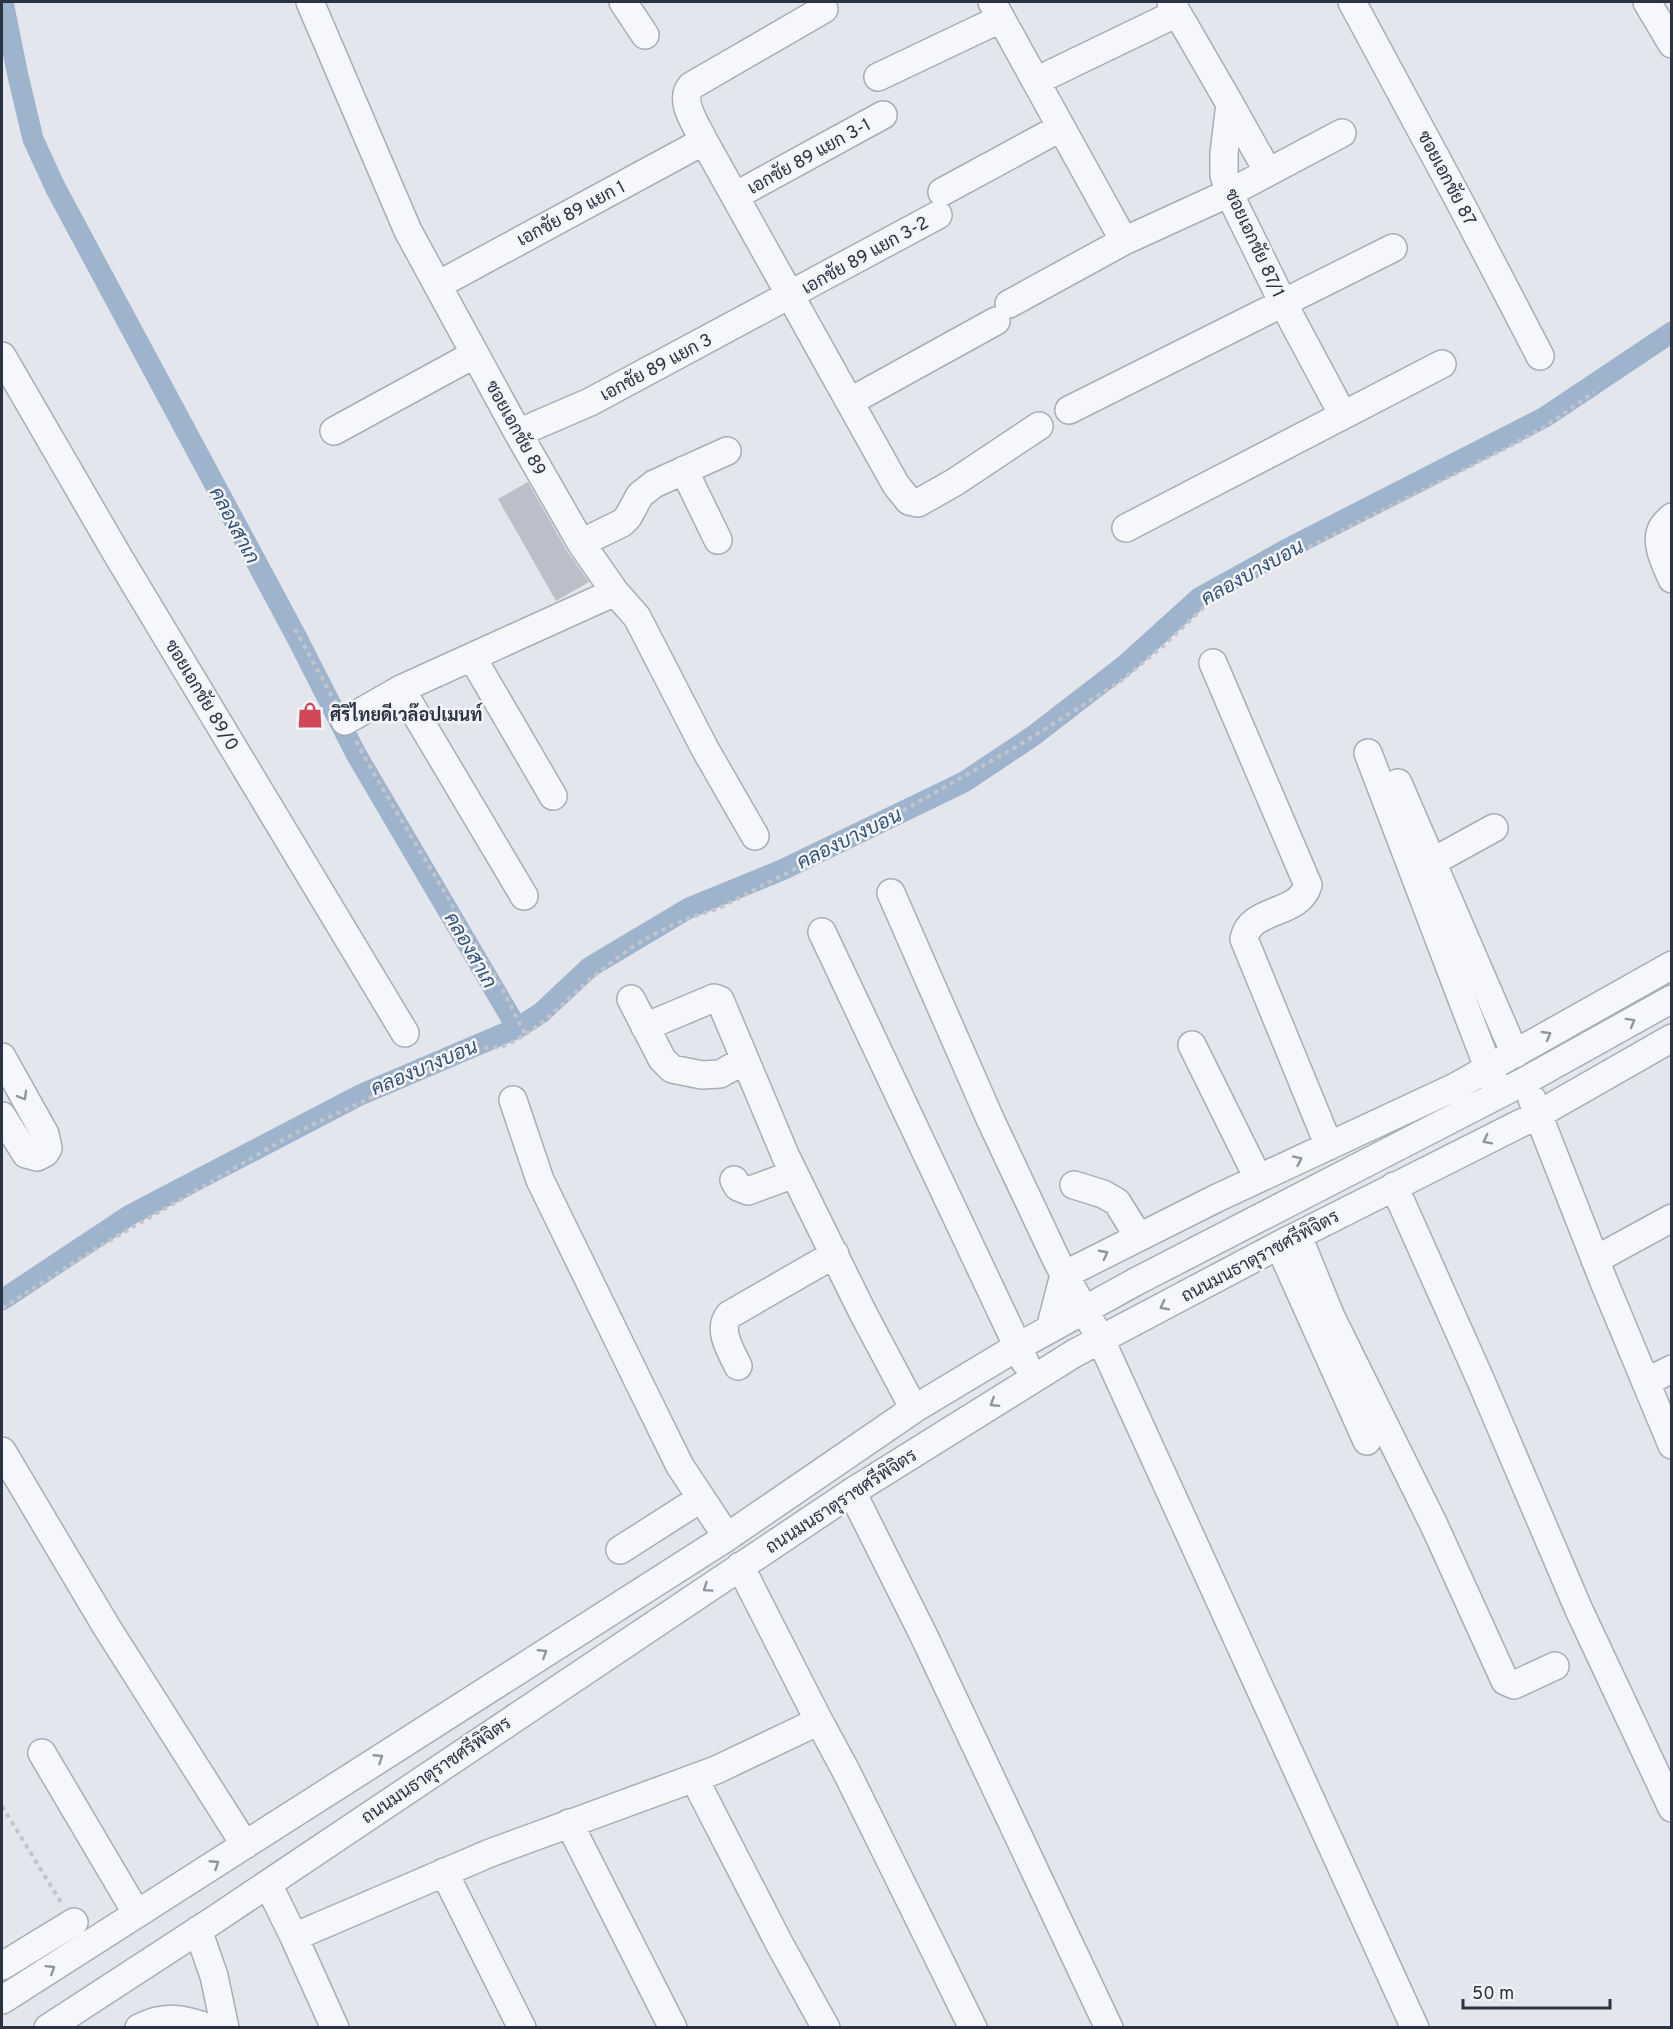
<svg xmlns="http://www.w3.org/2000/svg" width="1673" height="2029" font-family="Overpass,Sarabun,sans-serif">
<rect width="100%" height="100%" fill="#e3e6ec"/>
<g fill="none" stroke-linecap="round" stroke-linejoin="round">
<path stroke="#9eb3cc" stroke-width="21" d="M3 2 18 76 33 139 55 187 296 636 356 754 517 1028
M2 1300 130 1215 360 1095 517 1028 541 1013 590 967 689 908 782 870 964 782 1033 736 1125 665 1199 598 1289 548 1545 417 1672 332"/>
</g>
<path fill="#babfc9" d="M528 482 567 551 589 582 556 601 498 499Z"/>
<g fill="none" stroke-linecap="round" stroke-linejoin="round">
<g stroke="#a8adb6" stroke-width="30">
<path id="minor" d="M310 2 408 231 518 433 581 543 615 592 637 617 705 749 755 836
M623 2 645 35
M992 2 1124 241
M1171 2 1230 104 1224 153V175L1229 193 1283 303 1343 415
M1352 2 1462 206 1540 356
M1647 2 1672 44
M824 9 691 86C678 101 697 126 704 141L896 485 909 501 918 503 955 482 1039 426
M878 77 1000 19
M1036 81 1177 13
M1230 104 1268 172
M942 192 1060 128
M735 196 883 115
M438 285 704 141
M1009 304 1124 241 1229 193 1342 133
M2 356 118 556 405 1033
M851 401 996 321
M1069 410 1393 248
M334 431 475 354
M518 433 590 402 938 215
M684 470 718 540
M1672 517C1669 520 1664 524 1662 528 1654 543 1666 565 1672 579
M1126 528 1442 364
M581 543 622 523 628 517 640 495 654 484 727 451
M472 657 553 796
M1213 663 1308 885C1299 916 1250 907 1244 939L1329 1146
M401 689 524 896
M345 721 401 689 615 592
M1368 753 1489 1070 1496 1085
M1398 783 1515 1054
M1432 862 1494 828
M891 893 991 1121 1058 1263 1100 1338 1415 2028
M822 932 1025 1362
M631 999 662 1059 672 1069 702 1075 720 1074 745 1060
M645 1027 714 998 720 1000 786 1157 863 1313 914 1409
M1192 1045 1258 1178
M2 1057 45 1134 48 1148 45 1153 37 1157 26 1154 2 1116
M1532 1099 1604 1282 1672 1445
M513 1100 540 1180 644 1393 680 1466 727 1537
M734 1180 738 1187 748 1191 794 1174
M1074 1185 1103 1194 1117 1202 1138 1236
M1394 1186 1481 1381 1579 1610 1672 1808
M1298 1236 1331 1317 1434 1525 1505 1681 1514 1685 1555 1666
M1279 1245 1367 1441
M1595 1260 1672 1218
M1050 1329 1064 1275 1217 1198 1455 1087 1672 965
M738 1366C731 1351 717 1330 729 1315L835 1254
M1646 1382 1672 1369
M2 1451 106 1626 245 1845
M852 1492 923 1634 1109 2028
M620 1550 700 1499
M819 1721 846 1771 973 2028
M42 1753 137 1914
M694 1778 779 1943 826 2028
M569 1823 673 2028
M444 1872 522 2028
M268 1884 294 1937 335 2028
M198 1930 214 1976 225 2028
M294 1937 490 1853 716 1770 819 1721 740 1566
M2 1966 74 1922
M2 2000 727 1537 914 1409 1012 1350 1137 1281 1525 1081 1672 999
M48 2028 217 1918 852 1492 1075 1353 1279 1245 1539 1114 1672 1038
M139 2028C164 2015 184 2018 209 2028"/>
</g>
<path stroke="#c1c4cb" stroke-width="4" stroke-dasharray="4.5 4.5" stroke-linecap="butt" d="M295 629 335 702
M356 741 377 779 504 992 525 1034
M2 1308 100 1246 297 1132 476 1049C486 1047 498 1049 508 1044 546 1026 574 990 608 965 640 939 677 920 717 909L851 840 1021 744 1118 683 1162 647 1206 605 1231 586 1512 445 1546 426 1594 392
M2 1806 62 1904"/>
<use href="#minor" stroke="#f6f7fa" stroke-width="27"/>
</g>
<defs><path id="oneway-chevron" d="M-2-3.5L2.5 0L-2 3.5" fill="none" stroke-width="1.6" stroke-linecap="round" stroke-linejoin="round" transform="scale(1.5)"/></defs>
<g stroke="#90959f">
<use href="#oneway-chevron" transform="translate(1631 1022) rotate(-29)"/>
<use href="#oneway-chevron" transform="translate(1547 1035) rotate(-30)"/>
<use href="#oneway-chevron" transform="translate(23 1096) rotate(60)"/>
<use href="#oneway-chevron" transform="translate(1487 1140) rotate(153)"/>
<use href="#oneway-chevron" transform="translate(1298 1160) rotate(-25)"/>
<use href="#oneway-chevron" transform="translate(1104 1254) rotate(-28)"/>
<use href="#oneway-chevron" transform="translate(1164 1306) rotate(153)"/>
<use href="#oneway-chevron" transform="translate(994 1403) rotate(148)"/>
<use href="#oneway-chevron" transform="translate(707 1588) rotate(146)"/>
<use href="#oneway-chevron" transform="translate(543 1653) rotate(-32)"/>
<use href="#oneway-chevron" transform="translate(379 1758) rotate(-33)"/>
<use href="#oneway-chevron" transform="translate(215 1864) rotate(-33)"/>
<use href="#oneway-chevron" transform="translate(51 1969) rotate(-32)"/>
</g>
<defs>
<g id="shop-bare" transform="scale(2.07)"><path d="M-5-2.5h2.3a2.7 3.5 0 0 1 5.4 0H5L5.5 6h-11ZM-1.5-2.5h3a1.5 2.3 0 0 0-3 0Z" fill="#d2475a" stroke="#f3f5f9" stroke-width="2.5" paint-order="stroke"/></g>
</defs>
<g fill-rule="evenodd">
<use href="#shop-bare" x="310" y="715"/>
</g>
<g text-anchor="middle" stroke-width="5" stroke-linejoin="round" paint-order="stroke">
<g font-size="18" fill="#2a3344" stroke="#f3f5f9">
<text transform="translate(809 156) rotate(-29)" y="6">เอกชัย 89 แยก 3-1</text>
<text transform="translate(1447 178) rotate(62)" y="6">ซอยเอกชัย 87</text>
<text transform="translate(571 213) rotate(-28)" y="6">เอกชัย 89 แยก 1</text>
<text transform="translate(1255 243) rotate(65)" y="6">ซอยเอกชัย 87/1</text>
<text transform="translate(865 255) rotate(-29)" y="6">เอกชัย 89 แยก 3-2</text>
<text transform="translate(656 367) rotate(-28)" y="6">เอกชัย 89 แยก 3</text>
<text transform="translate(516 428) rotate(61)" y="6">ซอยเอกชัย 89</text>
<text transform="translate(202 695) rotate(59)" y="6">ซอยเอกชัย 89/0</text>
<text transform="translate(1260 1256) rotate(-28)" y="6">ถนนมนธาตุราชศรีพิจิตร</text>
<text transform="translate(841 1501) rotate(-33)" y="6">ถนนมนธาตุราชศรีพิจิตร</text>
<text transform="translate(436 1770) rotate(-34)" y="6">ถนนมนธาตุราชศรีพิจิตร</text>
</g>
<g font-size="18" font-weight="bold" fill="#2a3344" stroke="#f3f5f9" text-anchor="start">
<text x="330" y="721">ศิริไทยดีเวล๊อปเมนท์</text>
</g>
<g font-size="20" font-style="italic" fill="#33527a" stroke="#f3f5f9">
<text transform="translate(235 525) rotate(62)" y="7">คลองสาเก</text>
<text transform="translate(1252 572) rotate(-29)" y="7">คลองบางบอน</text>
<text transform="translate(849 838) rotate(-26)" y="7">คลองบางบอน</text>
<text transform="translate(471 950) rotate(60)" y="7">คลองสาเก</text>
<text transform="translate(424 1067) rotate(-23)" y="7">คลองบางบอน</text>
</g>
</g>
<rect width="1673" height="2029" fill="none" stroke="#2a3344" stroke-width="6"/>
<path d="M1463 1999v9h147v-9" fill="none" stroke="#2a3344" stroke-width="3"/>
<text x="1472" y="1999" font-size="18" fill="#2a3344" stroke="#f3f5f9" stroke-width="4.5" paint-order="stroke">50 m</text>
</svg>
